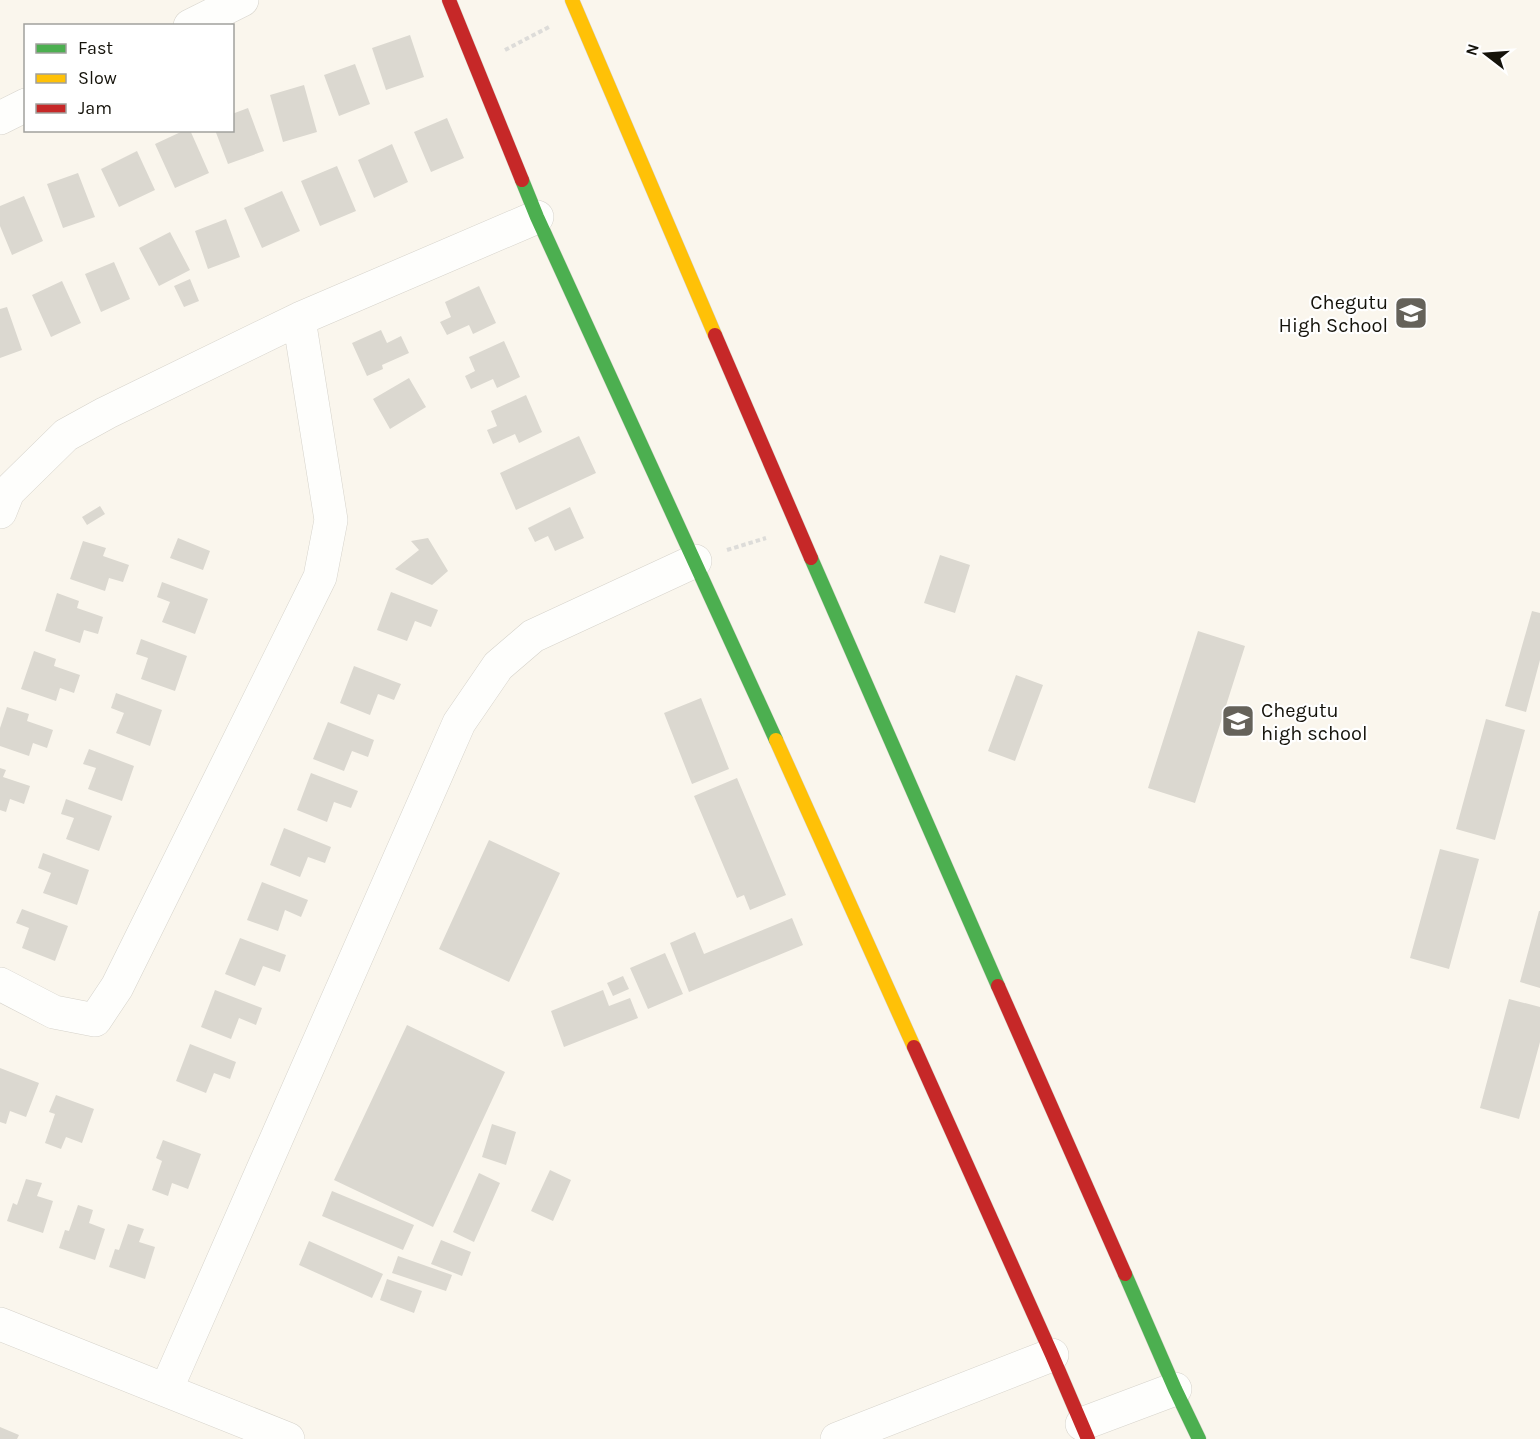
<svg xmlns="http://www.w3.org/2000/svg" width="1540" height="1439" font-family="Karla,sans-serif">
<rect width="100%" height="100%" fill="#faf6ed"/>
<path fill="#dbd8d0" d="M410 35 424 77 386 90 372 48Z
M355 64 370 104 339 116 324 75Z
M304 85 317 132 283 142 270 95Z
M248 108 264 151 228 164 215 130H232V114Z
M447 118 464 158 431 172 414 132Z
M185 130H190L209 173 175 188 155 144Z
M392 144 408 182 374 198 358 160Z
M137 151 155 190 119 207 101 169Z
M337 166 356 211 320 226 301 181Z
M78 173 95 217 63 228 47 184Z
M282 191 300 231 262 248 244 208Z
M24 196 43 241 12 255 0 226V206Z
M226 219 240 257 208 269 195 231Z
M170 232 190 270 159 286 139 248Z
M114 262 130 299 101 312 85 274Z
M190 279 199 301 184 307 174 286Z
M62 281 81 323 51 337 32 295Z
M479 286 496 323 473 334 469 325 447 335 440 322 451 317 445 302Z
M7 307 22 350 0 358V309Z
M381 330 387 343 401 336 409 353 382 365 383 369 367 376 352 343Z
M504 341 520 377 497 388 493 379 471 389 465 376 475 371 469 357Z
M409 378 426 407 390 429 373 399Z
M526 395 542 432 519 443 515 434 493 444 487 430 497 426 491 411Z
M579 436 596 473 516 510 500 473Z
M100 506 105 514 87 525 82 517Z
M570 507 584 538 555 551 548 536 535 542 528 528Z
M178 538 210 551 203 570 170 558Z
M428 538 448 571 432 585 401 572 395 569 419 550 411 541Z
M83 541 106 548 103 556 129 565 123 582 109 578 105 591 70 579Z
M940 555 970 565 955 613 924 603Z
M162 582 208 599 195 634 162 622 170 602 157 597Z
M391 592 438 610 431 627 415 621 407 641 377 630Z
M57 593 79 601 77 608 103 617 98 634 84 630 80 643 45 631Z
M1532 611 1540 613V660L1526 712 1505 706Z
M1198 631 1245 646 1195 803 1148 788Z
M141 639 187 656 175 691 141 679 148 658 136 654Z
M34 651 56 659 54 666 80 675 74 693 60 688 56 701 21 689Z
M354 666 401 684 394 700 378 694 370 715 340 703Z
M1016 675 1043 685 1015 761 988 751Z
M116 693 162 710 150 746 116 733 124 713 111 708Z
M701 698 729 769 692 784 664 713Z
M7 707 29 714 27 721 53 730 47 748 33 743 29 756 0 746V728Z
M1486 719 1525 730 1495 840 1456 829Z
M328 722 374 740 368 757 352 751 344 771 313 759Z
M89 749 134 766 122 801 88 789 96 768 83 764Z
M0 768 6 770 3 777 30 786 24 804 10 799 6 812 0 810Z
M311 773 358 791 351 808 334 802 327 822 297 810Z
M737 778 786 895 750 910 744 895 737 898 694 796Z
M66 799 112 816 99 851 66 839 74 818 61 814Z
M284 828 331 847 325 863 308 857 300 877 270 865Z
M489 840 560 873 509 982 439 949Z
M1440 849 1479 859 1449 969 1410 958Z
M43 853 89 870 77 905 43 893 51 873 38 868Z
M262 882 308 900 301 917 285 910 278 931 247 920Z
M22 909 68 926 55 961 22 948 29 928 16 923Z
M1539 911H1540V988L1520 982Z
M792 918 803 945 689 992 670 943 695 932 704 954Z
M240 938 286 955 280 972 263 966 255 986 225 974Z
M665 953 683 994 648 1009 630 968Z
M623 976 629 989 613 996 607 983Z
M215 990 262 1008 256 1025 239 1018 231 1039 201 1027Z
M603 990 609 1006 630 998 638 1018 564 1047 551 1011Z
M1509 999 1540 1007V1042L1519 1119 1480 1108Z
M407 1025 505 1072 433 1227 334 1180Z
M190 1044 236 1062 230 1079 214 1073 206 1093 176 1081Z
M0 1068 39 1083 26 1117 10 1111 6 1124 0 1122Z
M56 1095 94 1109 82 1143 66 1137 61 1149 45 1143 55 1114 49 1112Z
M492 1124 516 1132 506 1165 482 1157Z
M163 1140 201 1154 188 1189 172 1183 168 1196 152 1190 162 1161 156 1158Z
M550 1170 571 1180 553 1221 531 1211Z
M479 1173 500 1183 474 1242 453 1232Z
M26 1179 42 1183 37 1196 53 1201 43 1233 7 1221 13 1203 17 1205Z
M332 1191 414 1225 403 1250 322 1216Z
M78 1205 93 1210 89 1223 105 1229 95 1260 59 1248 65 1230 69 1231Z
M128 1224 144 1229 139 1242 155 1247 145 1279 109 1267 115 1249 119 1250Z
M441 1240 471 1252 462 1276 431 1264Z
M309 1241 383 1274 372 1298 299 1265Z
M398 1256 452 1275 446 1291 392 1273Z
M387 1279 422 1291 414 1313 380 1300Z
M0 1427 19 1435 17 1439H0Z"/>
<g fill="none" stroke-linecap="round" stroke-linejoin="round">
<g stroke="#d6d3cb" stroke-width="34">
<path id="street" d="M190 26 242 0
M0 118 26 105
M0 512 8 492 66 435 106 413 299 319 537 217
M0 984 54 1012 95 1020 117 987 320 577 331 520 299 319
M0 1324 288 1439
M166 1390 459 723 498 666 533 636 695 561
M1082 1424 1175 1389
M837 1439 1052 1355"/>
</g>
<g stroke="#d6d3cb" stroke-width="15">
<path id="fast" d="M522 180 537 217 776 740
M811 558 998 986
M1125 1274 1175 1389 1199 1439"/>
</g>
<g stroke="#d6d3cb" stroke-width="15">
<path id="slow" d="M572 0 715 335
M776 740 914 1047"/>
</g>
<g stroke="#d6d3cb" stroke-width="15">
<path id="jam" d="M449 0 522 180
M715 335 811 558
M998 986 1125 1274
M914 1047 1052 1355 1088 1439"/>
</g>
<path stroke="#dddcd9" stroke-width="4" stroke-dasharray="4.5 3" stroke-linecap="butt" d="M505 50 549 27
M727 550 766 538"/>
<use href="#street" stroke="#fefefc" stroke-width="33"/>
<use href="#fast" stroke="#4caf50" stroke-width="14"/>
<use href="#slow" stroke="#ffc107" stroke-width="14"/>
<use href="#jam" stroke="#c62828" stroke-width="14"/>
</g>
<defs>
<g id="school-square" transform="scale(1.725)"><rect x="-9" y="-9" width="18" height="18" rx="4" fill="#65625a" stroke="#fff"/><path d="M0-5L7-2L0 1L-7-2ZM-4 1L0 2.5L4 1V4Q0 6-4 4Z" fill="#fff"/></g>
</defs>
<g fill-rule="evenodd">
<use href="#school-square" x="1411" y="313"/>
<use href="#school-square" x="1238" y="721"/>
</g>
<g text-anchor="middle" stroke-width="4.5" stroke-linejoin="round" paint-order="stroke">
<g font-size="20" fill="#15130b" stroke="#fff" text-anchor="end">
<text x="1388" y="309">Chegutu<tspan x="1388" dy="23">High School</tspan></text>
<text x="1261" y="717" text-anchor="start">Chegutu<tspan x="1261" dy="23">high school</tspan></text>
</g>
</g>
<rect x="24" y="24" width="210" height="108" fill="#ffffff" stroke="#a1a19d" stroke-width="1.5"/>
<rect x="36" y="44" width="30" height="9" fill="#4caf50" stroke="#a1a19d" stroke-width="1.5"/>
<text x="78" y="54" font-size="18" fill="#15130b">Fast</text>
<rect x="36" y="74" width="30" height="9" fill="#ffc107" stroke="#a1a19d" stroke-width="1.5"/>
<text x="78" y="84" font-size="18" fill="#15130b">Slow</text>
<rect x="36" y="104" width="30" height="9" fill="#c62828" stroke="#a1a19d" stroke-width="1.5"/>
<text x="78" y="114" font-size="18" fill="#15130b">Jam</text>
<g transform="translate(1486 54) rotate(287)" stroke="#ffffff" stroke-width="4.5" paint-order="stroke">
<path d="M0-4.5L10 22L0 15L-10 22Z" fill="#15130b"/>
<text y="-9" font-size="16" font-weight="bold" text-anchor="middle" fill="#15130b">N</text>
</g>
</svg>
